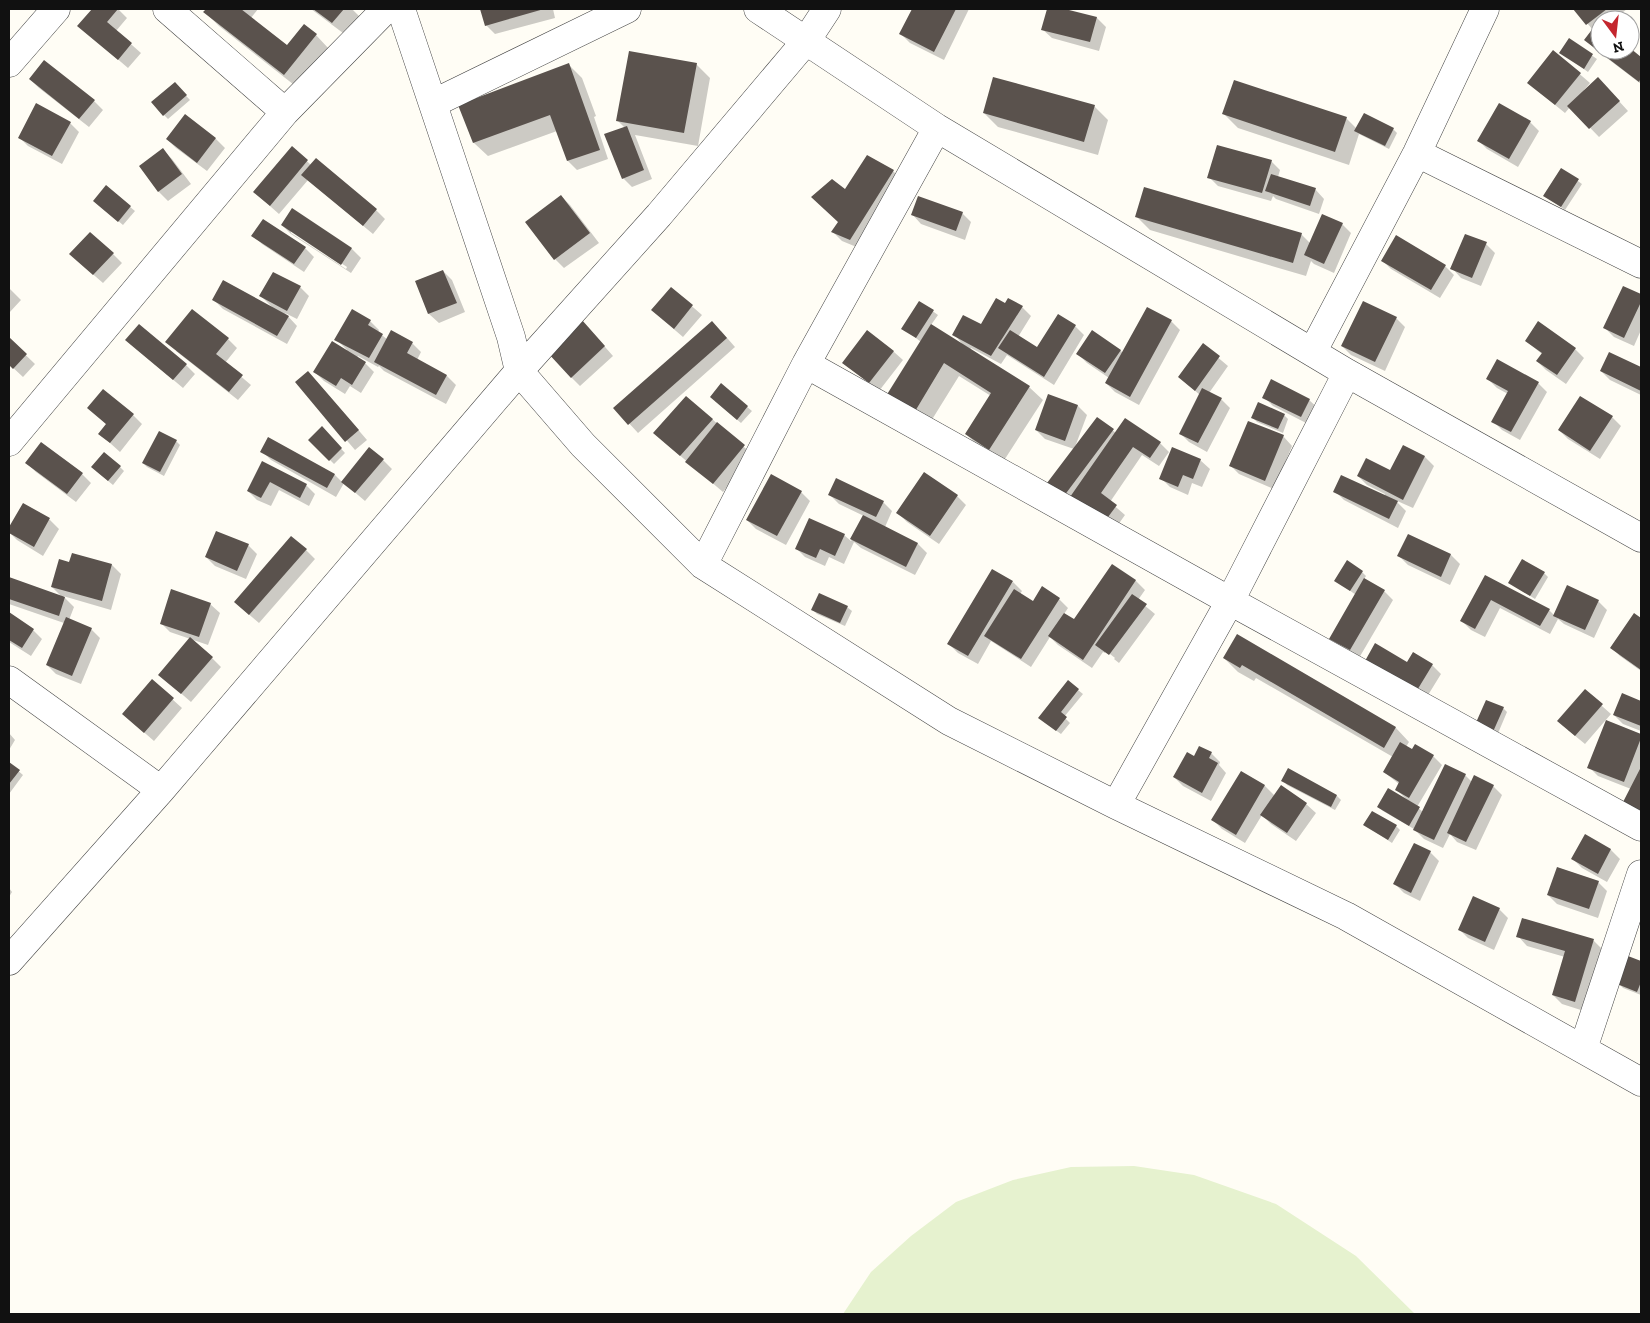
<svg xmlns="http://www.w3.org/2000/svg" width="1650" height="1323" font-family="'Zilla Slab',serif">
<rect width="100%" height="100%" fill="#fffdf5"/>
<path fill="#e6f2cf" d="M1134 1166 1194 1175 1276 1204 1356 1256 1415 1314H843L871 1272 911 1236 956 1202 1013 1180 1071 1167Z"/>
<path fill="#0003" fill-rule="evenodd" d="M94 9H118L127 18 116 31 141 53 128 68 79 26Z
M208 9H258L251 18 288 47 316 35 329 49 298 88 219 26 205 12Z
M311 9H352L361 18 347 36Z
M482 9H554H553L555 18 495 34 486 25Z
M913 9H969L944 60 910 43 901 34Z
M1048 9H1060L1097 18 1106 27 1099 51 1052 38 1042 29Z
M1575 9H1627L1613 20H1600V50H1630L1641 59V84L1595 49 1586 40 1593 30Z
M1569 40 1597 59 1588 72 1561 53Z
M1553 51 1590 83 1584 90 1585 91 1607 88 1628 111 1599 137 1570 107 1565 113 1528 83Z
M696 64 710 78 698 146 635 135 652 179 632 187 623 178 625 128 617 120Z
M569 65 582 78 596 116 594 117 608 159 577 170 568 161 557 131 488 156 474 143 460 105Z
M30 79 94 101 103 110 89 127 39 88Z
M175 84 190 100 168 119 164 115Z
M1094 106 1108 120 1098 155 998 127 984 113Z
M1224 114 1346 118 1357 129H1393L1397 133 1389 149 1359 134 1349 165 1238 128Z
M185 116 216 139 225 148 207 171 176 148 167 139Z
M1530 122 1539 131 1518 167 1487 149 1478 140Z
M70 123 79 132 62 164 28 146 19 137Z
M292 147 311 165 376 210 385 219 373 234 308 180 279 214 254 192Z
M163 150 172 159 191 184 168 201 159 192 141 166Z
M1271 161 1280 170 1278 177 1315 189 1324 199 1319 214 1276 199 1273 196 1271 201 1218 186 1209 177Z
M1561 169 1582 184 1565 210 1544 195Z
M893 171 902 180 859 248 842 241 833 232 839 222 846 190Z
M106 187 135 211 123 225 99 205Z
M561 196 570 205 599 243 564 268 555 259 527 222Z
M292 210 352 249 361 258 351 273 291 234 282 225ZM291 230 347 267 346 269 291 233Z
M962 213 971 222 965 240 921 224 912 214Z
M1136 216 1301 234 1311 244 1342 224 1351 233 1334 273 1314 264 1311 261 1306 276 1150 230Z
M253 235 305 248 314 257 304 272 262 244Z
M1486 244 1495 253 1481 286 1461 278 1452 268Z
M113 254 122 263 103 283 80 263Z
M1382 260 1445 266 1454 275 1440 298 1391 269Z
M443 271 452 280 465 312 439 323 429 314 416 281Z
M300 287 309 296 297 319 285 313 297 326 287 344 223 309 214 300 272 307 261 296Z
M1624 287 1641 295V330L1634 346 1614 337 1605 328Z
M9 288 21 300 9 313Z
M671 288 702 315 683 337 662 319Z
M920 302 938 315 931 325 964 346 954 334 982 326 1005 305 1022 307 1031 316 1018 337 1037 349 1058 316 1075 326 1084 335 1054 385 1007 355 1001 364 971 348 970 350 1029 387 1043 400 1003 462 980 448 966 434 991 396 959 376 928 426 901 409 921 342 903 328Z
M1396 318 1405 327 1385 371 1351 355 1342 346Z
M370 321 379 330 378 332 388 340 392 332 412 343 421 352 417 360 447 376 456 385 446 404 384 371 379 366 378 367 358 356 357 358 365 363 374 372 361 393 350 386 345 394 324 381 315 372 347 350 336 339Z
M1171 321 1180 330 1139 405 1115 392 1106 383 1109 378 1087 363 1078 354 1120 350 1123 353Z
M591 331 613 356 580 386 571 377Z
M721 331 735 347 638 433 615 408Z
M867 332 894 352 903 360 879 391 844 363Z
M9 339 35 364 23 377 9 364Z
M228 339 237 348 225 363 251 385 238 400 176 351Z
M126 340 186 365 195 374 183 388Z
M1526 341 1575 349 1584 358 1566 384 1546 370 1537 361 1542 354Z
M1203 345 1228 366 1209 393 1221 399 1230 408 1207 452 1189 442 1180 433 1200 395 1179 377Z
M1610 354 1641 369V395L1610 380 1601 371Z
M1488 379 1538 383 1547 392 1520 440 1502 430 1493 421 1508 394 1497 388Z
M297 382H317L367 440 355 450Z
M721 385 752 411 741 423 715 401Z
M1049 396 1078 406 1087 415 1075 447 1098 419 1116 433 1160 443 1169 452 1159 466 1142 455 1110 502 1125 515 1115 529 1058 492 1074 449 1045 439 1036 430Z
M1264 397 1309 400 1319 409 1310 425 1273 406Z
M89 408 133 415 142 424 120 452 100 434 107 425Z
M1284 415 1288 419 1283 433 1257 422 1253 418Z
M1612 417 1621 426 1600 459 1568 439 1559 430Z
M712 419 753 455 723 492 664 442Z
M322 428 345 453 334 464 310 440Z
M1283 436 1292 446 1274 489 1239 474 1230 465Z
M269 439 335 475 342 482 383 460 392 469 365 501 344 483 336 497 271 460 262 451Z
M176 441 180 445 164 476 147 467 143 463Z
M1404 446 1425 457 1434 466 1413 508 1395 500 1406 511 1398 528 1344 500 1335 491 1384 496 1385 494 1367 485 1358 476 1391 472Z
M1200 460 1210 469 1202 487 1192 483 1188 495 1170 487 1161 478Z
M27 463 82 474 91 483 76 502 36 472Z
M263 463 306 485 315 494 309 506 279 490 271 506 257 500 248 491Z
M120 467 124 471 113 485 96 471Z
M925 474 957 496 966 505 939 544 907 522 898 513Z
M801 492 810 501 786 545 756 529 747 520Z
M830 495 883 502 892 511 885 527 918 544 927 553 915 575 861 548 854 542 844 564 829 557 825 566 805 557 796 548 844 535 851 541 864 516 839 504Z
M23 505 50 520 59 529 43 556 17 540 9 532V529Z
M1408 535 1451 555 1460 564 1450 585 1408 565 1399 556Z
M248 545 257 554 246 579 215 566 206 557Z
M306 550 315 559 259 623 245 611Z
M73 554 112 565 121 574 111 610 63 596 74 607 69 620 91 629 100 638 81 684 56 674 47 665 64 623 9 604V578L62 597 52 587 70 564Z
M1112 565 1136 581 1145 590 1138 600 1155 614 1119 663 1114 659 1115 658 1105 650V653L1103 652 1092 668 1058 645 1050 637 1031 667 991 641 978 664 958 653 949 644 1013 582 1022 591 1020 594 1034 603 1059 599 1068 608 1064 614 1074 621Z
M1362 572 1366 576 1364 579 1384 591 1393 600 1359 658 1340 647 1331 638 1356 595 1335 580Z
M1544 573 1548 577 1535 599 1510 583Z
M1486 576 1549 610 1555 616 1598 601 1607 610 1594 638 1564 624 1558 619 1550 634 1500 608 1485 637 1471 630 1462 621Z
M210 604 220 613 208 645 170 632 161 623Z
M847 607 852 611 845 626 817 614 813 610Z
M9 614 33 630 42 639 31 656 9 642Z
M1634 615 1641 619V671L1620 656 1611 647Z
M1237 636 1396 728 1409 742 1406 747 1413 750 1433 756 1442 765 1417 807 1423 812 1465 775 1472 782 1493 786 1502 795 1476 850 1457 842 1450 834 1443 848 1424 839 1414 829 1383 811 1378 807 1407 800 1396 789 1399 784 1384 772 1393 757 1256 678 1254 681 1238 672 1224 658Z
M212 658 221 667 191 702 169 683Z
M1432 665 1441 674 1425 700 1375 669Z
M152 681 182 708 154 741 123 714Z
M1068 682 1083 694 1064 717 1070 723 1061 734 1044 722Z
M1585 691 1611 714 1585 744 1568 730Z
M1622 695 1641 702V731L1623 724 1614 715Z
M1503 708 1507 712 1496 738 1480 731Z
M1606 722 1641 735V817L1631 789 1598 776 1589 767Z
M9 733 15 740 9 750Z
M1211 753 1220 762 1219 765 1226 773 1211 801 1183 786 1174 777Z
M9 763 23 775 9 794Z
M1288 770 1337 796 1341 800 1335 810 1287 785 1283 780Z
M1241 773 1265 786 1275 796 1306 804 1316 813 1296 841 1271 824 1262 815 1245 843 1222 829 1213 820Z
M1365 825 1396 826 1400 830 1392 843Z
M1586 836 1611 850 1620 859 1607 882 1582 868 1573 859Z
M1430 852 1439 861 1420 901 1404 893 1395 884Z
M1598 882 1607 891 1598 918 1557 904 1548 895Z
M9 888 12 892 9 897Z
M1499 909 1508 918 1494 950 1468 938 1459 929Z
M1523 920 1594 941 1603 950 1584 1011 1562 1004 1553 995 1565 957 1527 946 1518 936Z
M1629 958 1641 962V995L1623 988 1619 984Z"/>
<path fill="#5a524d" d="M92 9H118L107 22 132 43 118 60 77 26Z
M206 9H241L287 45 304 24 317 34 284 75 203 12Z
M313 9H344L332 23Z
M480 9H544L485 26Z
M912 9H956L934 52 899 34Z
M1047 9H1065L1097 17 1090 42 1041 30Z
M1573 9H1607L1586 25Z
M1597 23 1600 26V50H1630V48L1641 57V78L1639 82 1584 40Z
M1569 38 1593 54 1584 69 1559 53Z
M1553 50 1581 73 1555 105 1527 83Z
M629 51 697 63 684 133 616 121Z
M44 60 95 100 79 119 29 79Z
M569 63 600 150 567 161 550 115 473 143 458 105Z
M993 77 1095 105 1084 142 983 113Z
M1598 77 1620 101 1589 129 1567 106Z
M1234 80 1347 117 1335 152 1222 114Z
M175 82 187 95 163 116 151 102Z
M36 103 71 122 52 156 18 138Z
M1499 103 1531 121 1509 159 1477 141Z
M1364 113 1394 128 1385 146 1354 131Z
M185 114 216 138 197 163 166 139Z
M627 126 644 170 622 179 604 134Z
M1217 145 1272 160 1262 193 1207 178Z
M292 146 308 160 270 206 253 192Z
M163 148 182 174 158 192 139 166Z
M867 155 894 170 850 240 831 232 838 222 811 197 832 179 845 189Z
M316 158 377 209 363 226 301 175Z
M1561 168 1579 179 1561 207 1543 196Z
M1271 174 1316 188 1310 206 1265 191Z
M106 185 131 206 118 222 93 201Z
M1144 187 1302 233 1293 263 1135 217Z
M561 195 590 233 554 260 525 222Z
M918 196 963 212 956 231 911 215Z
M292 208 352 248 341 265 281 225Z
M1322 214 1343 223 1324 264 1304 255Z
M263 219 306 247 294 264 251 236Z
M90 232 114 253 93 275 69 254Z
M1465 234 1487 242 1472 278 1450 269Z
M1396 235 1446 265 1431 290 1381 261Z
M443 270 457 303 428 314 415 281Z
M273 272 301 286 287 311 259 296Z
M223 280 289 316 277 336 212 300Z
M1623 286 1641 294V302L1624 338 1603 328Z
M671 287 693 305 674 329 651 310Z
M996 298 1005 303 1008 298 1023 306 991 356 952 335 963 315 981 324Z
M919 301 934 310 916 338 901 329Z
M1363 301 1397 317 1375 362 1341 346Z
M1147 307 1172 320 1130 397 1105 383Z
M192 309 229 338 216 354 243 375 229 392 165 342Z
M352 309 371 320 368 325 383 334 369 358 334 340Z
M1058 314 1076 325 1044 377 998 348 1010 330 1037 347Z
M582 320 605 346 571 378 547 352Z
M712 321 727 338 628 425 613 408Z
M1538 321 1576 348 1557 375 1536 361 1542 353 1525 341Z
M139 324 187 364 173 380 125 340Z
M931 324 1030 386 989 450 965 434 991 393 944 363 914 413 886 396Z
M391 330 413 342 407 353 447 375 436 395 374 362Z
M867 330 894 351 869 383 842 363Z
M1092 330 1121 350 1105 373 1076 354Z
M9 337 27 354 13 369 9 365Z
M332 341 366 362 352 385 341 378 336 386 313 372Z
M1203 343 1220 356 1195 391 1178 377Z
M1609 352 1641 367V391L1600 371Z
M1497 359 1539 382 1511 432 1491 422 1508 391 1486 379Z
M308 371 359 430 345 442 295 382Z
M1271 379 1310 399 1301 417 1262 398Z
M721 383 748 406 737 420 710 397Z
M1202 388 1222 398 1198 443 1179 434Z
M103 389 134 414 110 443 98 434 106 424 87 408Z
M1048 394 1078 405 1065 441 1035 430Z
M686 396 713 419 680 456 653 433Z
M1580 396 1613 416 1590 451 1558 430Z
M1258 402 1285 414 1278 429 1251 418Z
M1097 417 1114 429 1064 496 1047 483Z
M1125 418 1161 442 1150 458 1133 447 1101 493 1117 505 1105 521 1070 497Z
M1248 421 1284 435 1265 481 1229 466Z
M717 422 745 445 713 484 685 462Z
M322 426 342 448 329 461 308 440Z
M159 431 177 440 160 472 142 463Z
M268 437 335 474 327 488 260 452Z
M41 442 83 473 67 494 25 463Z
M1403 445 1425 456 1403 500 1357 476 1366 458 1390 470Z
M369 447 384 459 355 493 341 482Z
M1172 447 1201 459 1193 479 1183 475 1178 487 1159 479Z
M104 452 121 466 108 481 91 467Z
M262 461 307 484 300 498 270 482 261 498 247 491Z
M924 472 958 495 930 536 896 513Z
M771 474 802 491 777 536 746 520Z
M1341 475 1398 501 1389 519 1333 492Z
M836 478 884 501 876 517 828 495Z
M23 503 50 518 34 547 9 533V527Z
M863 515 918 543 906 567 850 539Z
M809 518 845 534 835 556 820 549 816 558 795 549Z
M216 531 249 544 237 571 205 557Z
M1408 534 1451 554 1441 577 1397 556Z
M291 536 307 549 249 615 234 602Z
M72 553 112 564 102 601 51 587 59 559 69 562Z
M1522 559 1545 572 1530 596 1508 583Z
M1347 560 1363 571 1350 591 1334 581Z
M1112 564 1136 580 1083 660 1048 636 1064 613 1074 619Z
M992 569 1013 581 968 656 947 644Z
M1485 575 1550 609 1540 626 1491 600 1475 629 1460 621Z
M9 577 65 597 59 616 9 599Z
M1364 578 1385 590 1350 650 1329 639Z
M1567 585 1599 600 1585 630 1553 616Z
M1042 586 1060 598 1021 659 984 636 1014 589 1033 601Z
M171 589 211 603 199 637 160 624Z
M819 593 848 606 840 623 811 610Z
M1132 594 1147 604 1109 655 1095 645Z
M9 612 34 629 22 648 9 640Z
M1634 613 1641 618V670L1610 648Z
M66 617 92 628 72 676 46 665Z
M1237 634 1396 727 1384 748 1242 665 1240 668 1223 658Z
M190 637 213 657 181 694 158 675Z
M1375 643 1407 662 1413 652 1433 664 1416 692 1365 661Z
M152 679 174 698 144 733 122 714Z
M1068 680 1079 689 1061 712 1067 717 1056 731 1038 718Z
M1585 689 1603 704 1575 736 1557 721Z
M1622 693 1641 701V726L1613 715Z
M1486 700 1504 707 1492 734 1474 727Z
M1606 720 1641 734V738L1624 782 1587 768Z
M1400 742 1412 749 1415 744 1434 755 1409 798 1395 790 1399 782 1383 772Z
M1199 746 1212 752 1209 758 1218 763 1202 793 1173 777 1187 752 1194 756Z
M9 762 20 770 9 784Z
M1445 764 1466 774 1434 840 1413 830Z
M1641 767V814L1622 804Z
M1288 768 1337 795 1331 807 1281 781Z
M1241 771 1265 785 1236 835 1211 820Z
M1474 775 1494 785 1466 842 1447 833Z
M1281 785 1307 803 1287 833 1260 815Z
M1388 788 1420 807 1409 826 1377 807Z
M1372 811 1397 825 1388 840 1363 825Z
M1585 834 1611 849 1598 874 1571 859Z
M1414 843 1431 851 1411 893 1393 884Z
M1557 867 1599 881 1589 909 1547 895Z
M1473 896 1500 908 1485 942 1458 930Z
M1522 918 1594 939 1575 1002 1552 995 1565 951 1516 937Z
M1628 956 1641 961V982L1637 992 1617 984Z"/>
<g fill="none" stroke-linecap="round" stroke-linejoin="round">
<g stroke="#444" stroke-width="29">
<path id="minor" d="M167 9 285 112
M758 9 937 128 1347 373 1641 538
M827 9 806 41 659 215 519 371 583 445 703 565 949 721 1116 805 1346 916 1641 1082
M9 63 56 9
M434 103 627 9
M1417 153 1641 264
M1313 351 1417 153 1485 9
M806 364 1230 601 1641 827
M9 442 285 112 386 9
M703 565 806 364 937 128
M9 680 161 790
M1116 805 1230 601 1347 373
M9 961 161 790 519 371 511 337 401 9
M1583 1049 1641 874"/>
</g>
<use href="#minor" stroke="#fff" stroke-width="28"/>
</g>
<rect width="1650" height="1323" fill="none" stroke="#111111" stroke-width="20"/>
<g transform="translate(1615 35) rotate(165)"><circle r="24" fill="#ffffff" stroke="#a0a0a0"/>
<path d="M0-4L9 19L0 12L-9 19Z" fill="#c4262e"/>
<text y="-8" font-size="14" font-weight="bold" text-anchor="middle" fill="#111111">N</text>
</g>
</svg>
